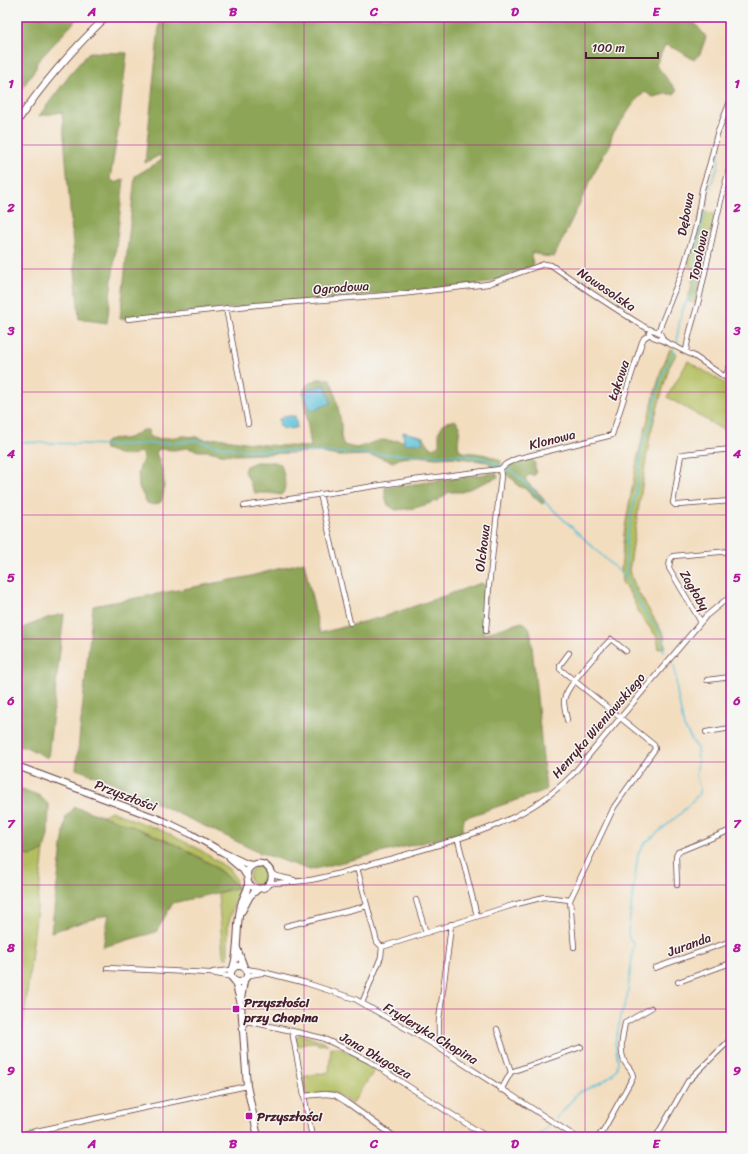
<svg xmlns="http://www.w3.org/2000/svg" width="748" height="1154" font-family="Sriracha,sans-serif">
<rect width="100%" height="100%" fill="#f6f6f2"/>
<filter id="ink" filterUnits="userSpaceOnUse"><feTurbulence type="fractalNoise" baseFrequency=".025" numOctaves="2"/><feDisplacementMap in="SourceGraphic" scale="8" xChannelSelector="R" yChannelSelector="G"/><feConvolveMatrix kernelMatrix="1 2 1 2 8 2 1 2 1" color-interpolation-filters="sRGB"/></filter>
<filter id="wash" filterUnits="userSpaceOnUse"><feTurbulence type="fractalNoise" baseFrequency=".012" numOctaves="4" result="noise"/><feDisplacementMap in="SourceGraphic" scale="16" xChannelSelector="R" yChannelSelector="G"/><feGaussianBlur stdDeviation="0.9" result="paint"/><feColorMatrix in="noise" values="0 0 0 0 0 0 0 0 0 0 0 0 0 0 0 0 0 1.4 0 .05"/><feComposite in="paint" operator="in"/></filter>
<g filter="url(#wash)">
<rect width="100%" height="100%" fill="#f3ddbf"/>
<path fill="#b2be5f" stroke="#7e6e45" d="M702 211 713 213 714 217 695 304 687 301C691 290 694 280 692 268L687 266 700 214Z
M670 349 677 353 669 367 650 435 629 571 638 592 664 635 665 647 659 649 657 637 640 615 631 595 622 582 621 571 624 533 638 455 661 371Z
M688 361 731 387V417L723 430 667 397Z
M111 811 163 831 199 849 229 869 235 878 238 890 228 925V959L223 956 218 893 236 888 235 884C227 877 220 870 211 864 178 844 140 828 102 816Z
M44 850 17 1079V851C29 858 32 857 44 850Z
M249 876a10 10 0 1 1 20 0a10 10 0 1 1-20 0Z
M300 1034 328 1044 319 1045 315 1042 304 1043 301 1046C296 1045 295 1043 295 1038Z
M331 1047H339L376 1068 352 1104 336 1094 309 1098 307 1097 302 1077 329 1072Z"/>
<path fill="#8da556" stroke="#6c6240" d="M17 17H79L37 62 36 68 17 96Z
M160 17H690L706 37 700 54 694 60 678 50 665 45 656 65 677 91 674 94H666L653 97 645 92 636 100 612 135 609 147 601 159 554 257 543 256 533 252 531 256 534 266 488 283 120 319 135 176 162 160 160 155 145 163Z
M90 52 127 53 118 131 110 179 116 183 124 179 107 323 79 319 62 112 39 116 75 68Z
M318 379H330C336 393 338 408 341 423 342 433 339 435 344 445L356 448 381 440 394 441 397 440 401 441 417 442 423 436 429 446 433 448 439 445V431L444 423 455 420 460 426 458 444 459 449 465 453C477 452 490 455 501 461V466L493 468 488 462 452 457 437 458 418 456 401 458 393 462 379 457 366 455 339 456 317 452 235 455 221 454 208 451H199L187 448 174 450 159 449 156 453C163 470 167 484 161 502L154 505 147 503 139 487 138 473 144 456 140 452 128 456 119 454 105 449 104 444C114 434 117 441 128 438 133 437 138 433 142 430H148L150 437 158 439 184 436 196 437 206 440 218 438 265 445 311 447 303 392 308 384Z
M532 459 535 463C534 467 537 471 535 475H528L525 479C530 488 541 492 545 502L542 504 526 489 518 486 514 480 509 477 506 473V468L510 464Z
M256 462H274L281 464C283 472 289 489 281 495L269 493H255C249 485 250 478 244 471L246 466Z
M494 473H496L498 477 462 492H449L437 501 415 508 396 510 388 505 385 497V488Z
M304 562 320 633 386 616 481 583 485 585 487 587 483 634 522 622C529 625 530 628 531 635L546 790 464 818 462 833 310 870 255 851 234 840 107 780 76 769 93 606 247 577Z
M64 614 48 758 26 747H17V630L50 617Z
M17 787 40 796 49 805 48 835 44 850C32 857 29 858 17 851Z
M75 807 121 822 174 844 212 865 235 884 237 888 173 903 156 932 103 947 109 914 51 932 66 816Z"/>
<path fill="#5cc1d9" stroke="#537082" d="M325 385 331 403 311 411 304 395 309 389Z
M286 416H295L297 427C292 429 285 430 280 427L279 419Z
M403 432 421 436 423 443 404 444Z"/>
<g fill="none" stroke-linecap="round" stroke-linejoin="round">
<path stroke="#5cc1d9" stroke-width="1.5" d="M707 205 708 191 718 167 721 135 726 121 731 113
M678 343 677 337 680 319 684 306 694 292 696 277V248L705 212
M17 442 111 445 177 443 197 440 213 445 243 450 413 455H461L482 458 512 471 626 578
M664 652 662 636 658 629 645 613 626 578V540L639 476 641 450 653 417 655 400 662 377 674 350
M556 1119 578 1093 602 1082 612 1075 617 1068 618 1061 615 1043 621 1016 627 997 634 943 629 938 628 932 638 854 644 844 680 814 698 795 700 789 696 775 698 760 697 748 684 727 677 692 675 669 673 664
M537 1137 549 1126"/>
</g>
</g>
<g filter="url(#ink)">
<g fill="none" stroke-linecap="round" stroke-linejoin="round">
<g stroke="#633c41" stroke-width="6">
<path id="street" d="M226 308 248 424
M128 319 257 305 401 294 488 284 544 264 551 265C581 286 612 307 643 326 649 330 655 330 660 333L664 341
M658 332 683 269 696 226 702 189 710 163 717 134 731 99
M649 333 653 337 664 341 694 356 731 381
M686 352C688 332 696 314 700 295 710 251 718 206 731 163
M725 377 731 364
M731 449 684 454 681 455 673 503 675 505H678L731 501
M500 469 506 464 516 459 612 435 642 342 644 338 650 334
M320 494 350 623
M244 506 414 480 500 469
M701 622 669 568 670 560 673 556 731 551
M486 631 489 586 501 476 500 469
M569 653 560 665V669L654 745 655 749 614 807 570 900 574 947
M707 680 731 677
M567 720C566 714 564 707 564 701 564 688 600 650 611 639L626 651
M706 732 731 728
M458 840 477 916
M357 868 377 942 382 947 381 957 362 1003
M271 873 276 876 294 880
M268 884 274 883C289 882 305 882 320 878 343 873 367 865 390 859 455 840 524 825 573 774L706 616 723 602 731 597
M677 885 676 856 678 852 731 830
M416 900 426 933
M286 926 367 906
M382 947 513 905 544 897 570 900
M107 968 210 973 228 976 232 978
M655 968 731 941
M246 969 259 971 306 983 355 999 436 1046 576 1137
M213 972 231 970
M246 978 250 975 262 973
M678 982 731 963
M242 1021 251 1022 292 1031 322 1038 335 1044 369 1061 487 1137
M497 1029 511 1072 581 1047
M292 1031 296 1053 312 1137
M436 1046C441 1038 438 1030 439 1020 443 988 448 956 451 924
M501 1090 511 1072
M304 1096 325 1094 335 1095 346 1102 395 1137
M27 1137V1133L247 1086
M598 1137 604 1129 633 1077C633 1070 627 1067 624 1061 619 1048 623 1035 625 1023L651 1008
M656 1137 688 1081 731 1039"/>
</g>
<g stroke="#633c41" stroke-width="8">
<path id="secondary" d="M17 122C43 83 73 49 106 17
M17 766 164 821 191 834 224 853 247 864 252 865
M230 859 243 870 246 875
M242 911 250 896 258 889
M237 948 244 967
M231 974a8 8 0 1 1 16 0a8 8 0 1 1-16 0Z
M233 968C240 947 235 922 242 901 244 896 247 891 248 886 249 878 243 870 253 865 265 859 277 873 269 884 263 891 253 889 248 883
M235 982 241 1004 247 1086 258 1137
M241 999 244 981"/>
</g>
<use href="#street" stroke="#fff" stroke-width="4.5"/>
<use href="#secondary" stroke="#fff" stroke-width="6"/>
</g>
</g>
<path fill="none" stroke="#b5179e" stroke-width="1" stroke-opacity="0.55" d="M163 17V1137M304 17V1137M444 17V1137M585 17V1137M17 145H731M17 269H731M17 392H731M17 515H731M17 639H731M17 762H731M17 885H731M17 1009H731"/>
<g fill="#b5179e" stroke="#f6f6f2" stroke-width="1.5">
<rect x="232" y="1005" width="8" height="8" rx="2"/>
<rect x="245" y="1112" width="8" height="8" rx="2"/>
</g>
<g text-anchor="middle" stroke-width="3" stroke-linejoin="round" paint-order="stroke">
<g font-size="13" fill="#4a1f2b" stroke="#f6f6f2">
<text transform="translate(685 214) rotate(-79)" y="5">Dębowa</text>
<text transform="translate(698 255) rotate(-78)" y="5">Topolowa</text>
<text transform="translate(341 287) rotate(-4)" y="5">Ogrodowa</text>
<text transform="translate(607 289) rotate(34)" y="5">Nowosolska</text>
<text transform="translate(618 380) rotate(-71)" y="5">Łąkowa</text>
<text transform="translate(552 439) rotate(-14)" y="5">Klonowa</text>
<text transform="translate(482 548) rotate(-83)" y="5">Olchowa</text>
<text transform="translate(695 590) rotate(60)" y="5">Zagłoby</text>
<text transform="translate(598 725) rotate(-49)" y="5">Henryka Wieniawskiego</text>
<text transform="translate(126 795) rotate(21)" y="5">Przyszłości</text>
<text transform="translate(689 944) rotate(-20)" y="5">Juranda</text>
<text transform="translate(431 1033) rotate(31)" y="5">Fryderyka Chopina</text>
<text transform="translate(376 1055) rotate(30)" y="5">Jana Długosza</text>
</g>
<g font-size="13" font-weight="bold" fill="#4a1f2b" stroke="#f6f6f2" text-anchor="start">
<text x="244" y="1007">Przyszłości<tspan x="244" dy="15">przy Chopina</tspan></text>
<text x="257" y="1121">Przyszłości</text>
</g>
</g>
<rect width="748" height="1154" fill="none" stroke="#f6f6f2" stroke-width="44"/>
<path d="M586 52v6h72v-6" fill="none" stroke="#4a1f2b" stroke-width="2"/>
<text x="592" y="52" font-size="12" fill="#4a1f2b" stroke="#f6f6f2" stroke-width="3" paint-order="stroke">100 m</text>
<rect x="22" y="22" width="704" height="1110" fill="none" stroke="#b5179e" stroke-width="1.5"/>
<g font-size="13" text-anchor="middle" font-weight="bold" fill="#b5179e">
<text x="92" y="16">A</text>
<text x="233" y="16">B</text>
<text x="374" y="16">C</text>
<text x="515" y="16">D</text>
<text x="656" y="16">E</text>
<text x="11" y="88">1</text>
<text x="737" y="88">1</text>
<text x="11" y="212">2</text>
<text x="737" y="212">2</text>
<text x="11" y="335">3</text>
<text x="737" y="335">3</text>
<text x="11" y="458">4</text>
<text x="737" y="458">4</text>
<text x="11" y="582">5</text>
<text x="737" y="582">5</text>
<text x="11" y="705">6</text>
<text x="737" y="705">6</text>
<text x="11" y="828">7</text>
<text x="737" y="828">7</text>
<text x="11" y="952">8</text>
<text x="737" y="952">8</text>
<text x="11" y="1075">9</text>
<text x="737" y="1075">9</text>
<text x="92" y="1148">A</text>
<text x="233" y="1148">B</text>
<text x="374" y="1148">C</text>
<text x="515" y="1148">D</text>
<text x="656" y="1148">E</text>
</g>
</svg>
